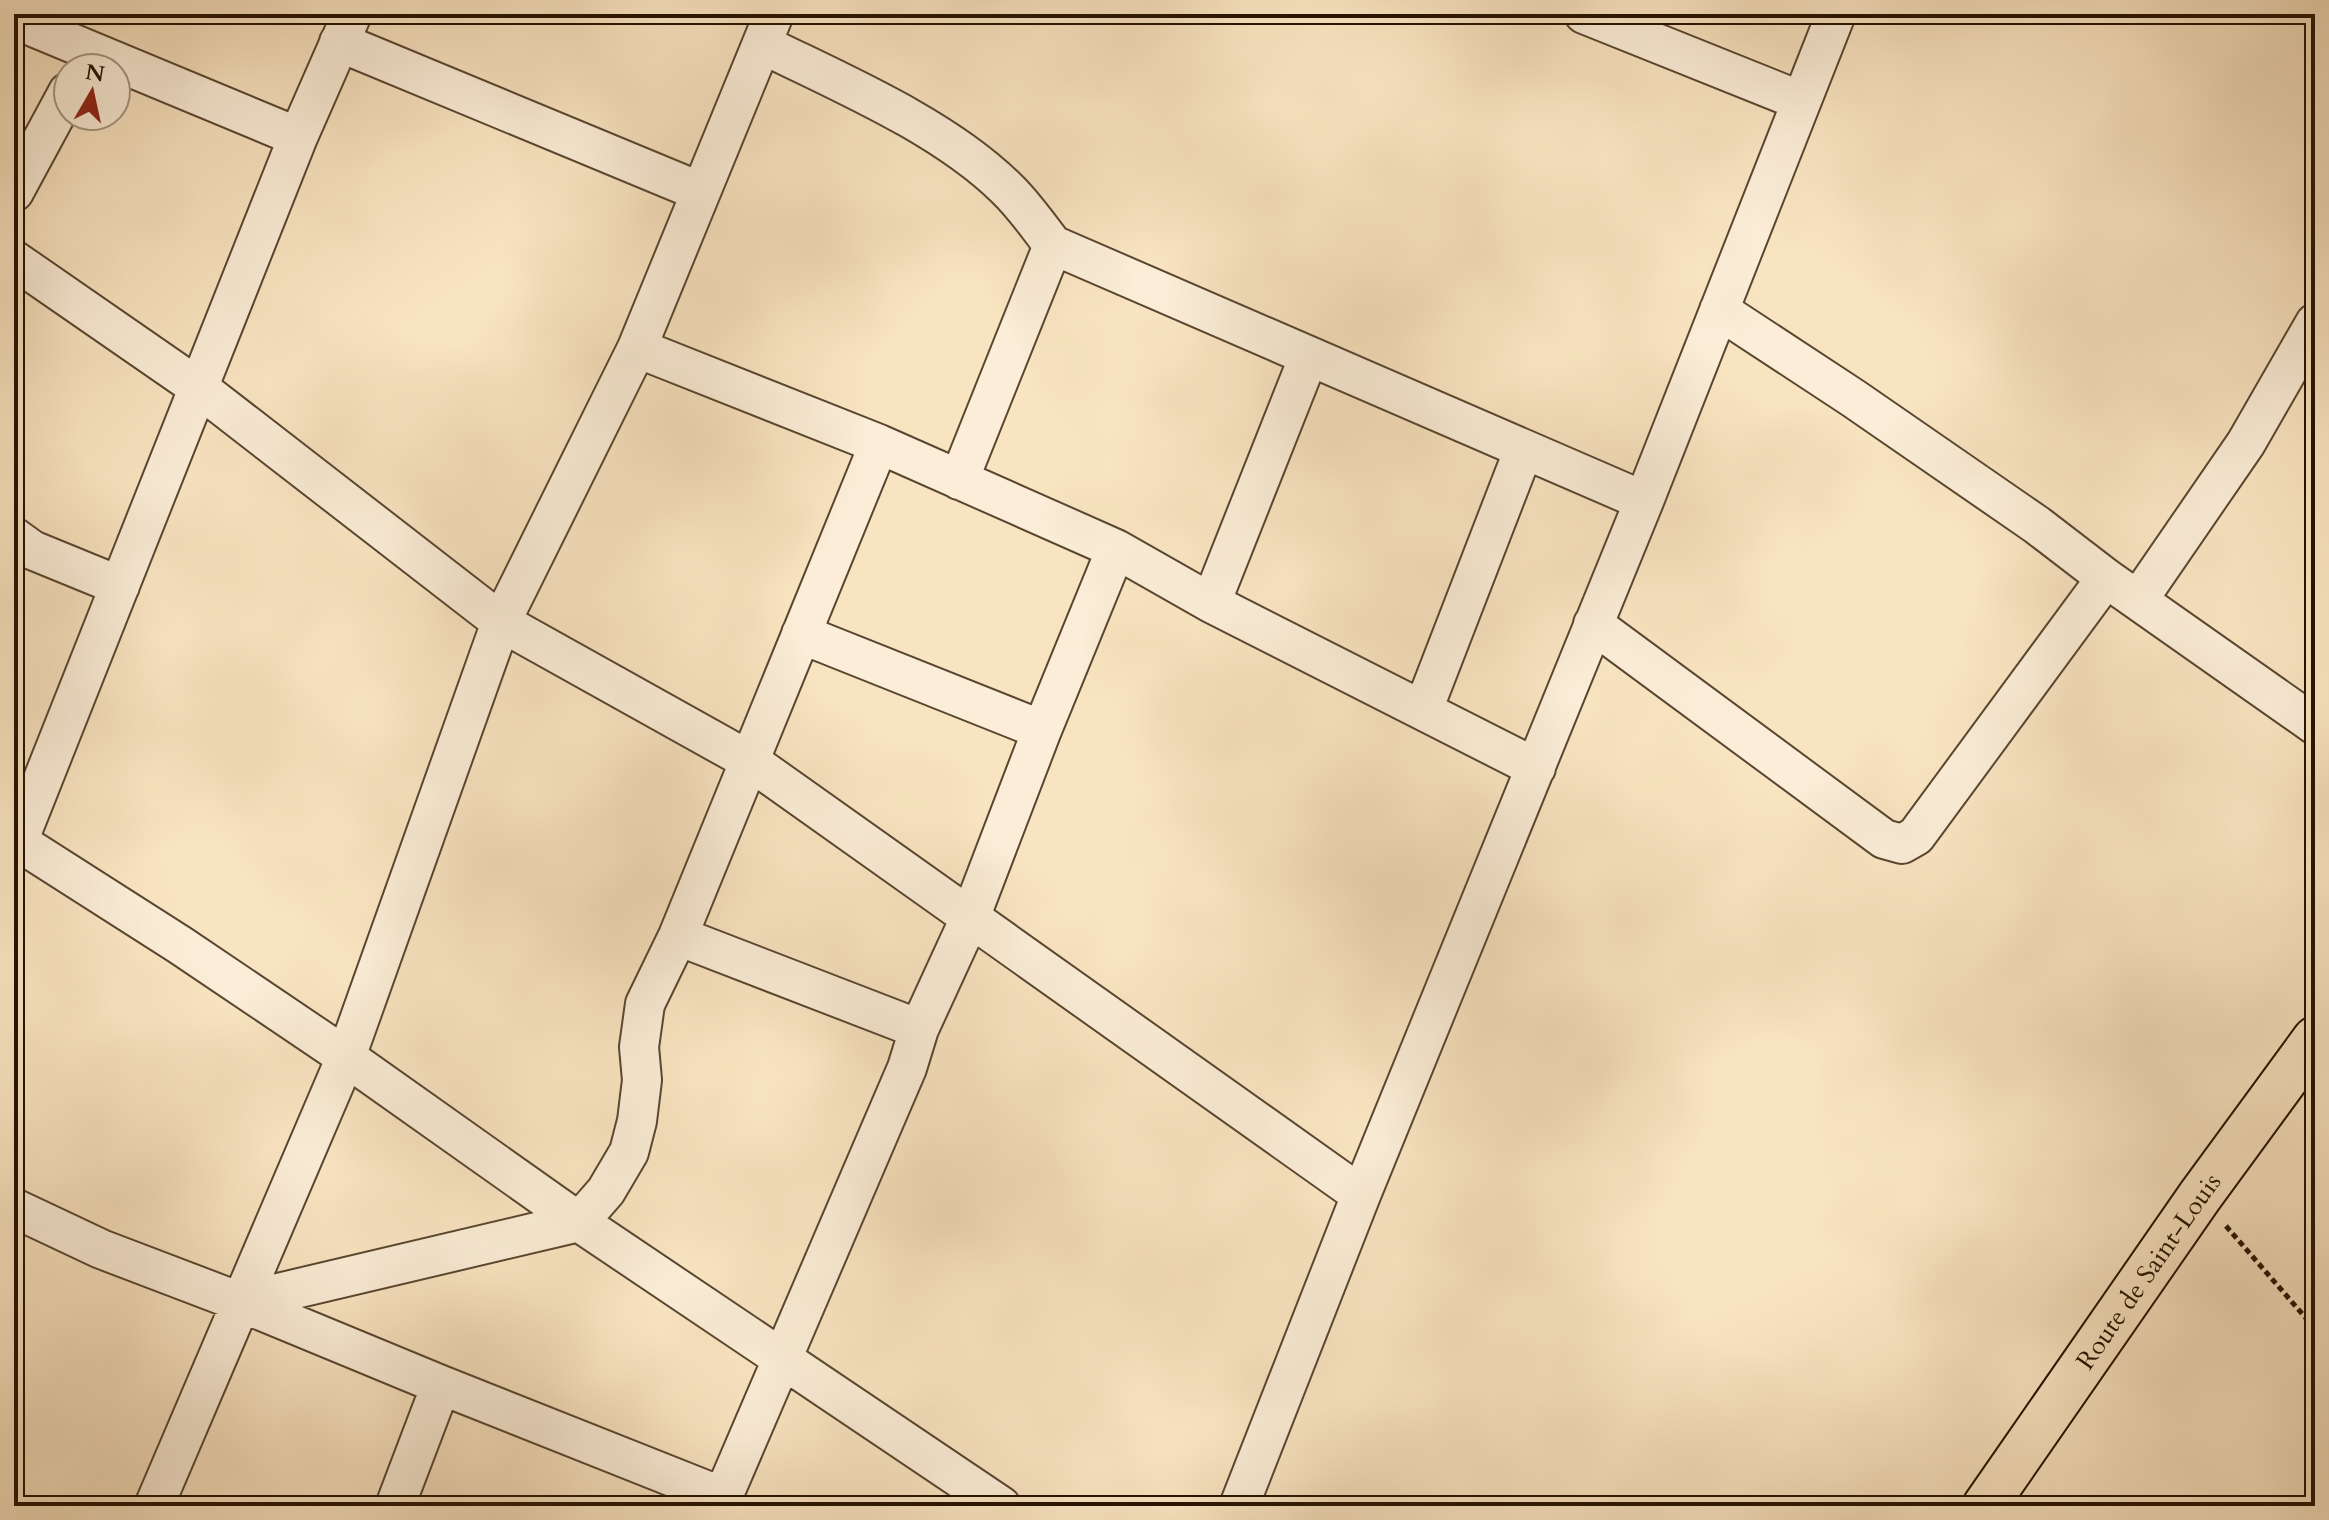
<svg xmlns="http://www.w3.org/2000/svg" width="2329" height="1520" font-family="Cardo,serif">
<rect width="100%" height="100%" fill="#f9e4c1"/>
<filter id="stains"><feTurbulence type="fractalNoise" baseFrequency=".0025" numOctaves="4"/><feColorMatrix values="0 0 0 0 .2 0 0 0 0 .09 0 0 0 0 .02 0 0 0 .5 -.17"/></filter>
<radialGradient id="worn" r=".72"><stop offset=".6" stop-color="#630" stop-opacity="0"/><stop offset="1" stop-color="#630" stop-opacity=".3"/></radialGradient>
<g fill="none" stroke-linecap="round" stroke-linejoin="round">
<g stroke="#594630" stroke-width="42">
<path id="street" d="M1584 14 1801 101
M14 19 298 137
M339 42 701 192
M762 44C841 83 943 126 1006 188 1024 205 1038 226 1053 245L1644 501
M14 192 68 92
M14 260 199 388 501 622 750 761 1361 1195
M1719 310 1853 398 2037 525 2106 578 2315 725
M637 348 879 444 1116 549 1211 603 1536 768
M959 480 1053 245
M14 537 32 550 120 586
M2138 600 2246 443 2315 323
M1211 603 1309 356
M1593 624 1884 839 1902 844 1916 836 2106 578
M801 634 1042 730
M1423 710 1524 449
M14 839 180 945 346 1057 579 1222 1001 1506
M14 852 298 137 352 14
M678 936 919 1029
M14 1208 101 1249 240 1302 579 1222 606 1191 629 1152 637 1121 642 1080 639 1047 645 1004 678 936 879 444
M240 1302 441 1385 723 1497
M154 1506 346 1057 501 622 637 348 774 14
M395 1506 441 1385
M719 1506 907 1068 919 1029 970 918 1042 730 1116 549
M1239 1506 1361 1195 1644 501 1836 14"/>
</g>
<g stroke="#241200" stroke-width="48">
<g id="highway">
<path id="s1" d="M1985 1506 2200 1196 2315 1039"/>
</g>
</g>
<path stroke="#241200" stroke-width="5" stroke-dasharray="6 4" stroke-linecap="butt" d="M2226 1226 2305 1317 2315 1321"/>
<use href="#street" stroke="#fbedd7" stroke-width="38"/>
<use href="#highway" stroke="#f9e4c1" stroke-width="44"/>
</g>
<g text-anchor="middle" stroke-width="7" stroke-linejoin="round" paint-order="stroke">
<g font-size="26" fill="#241200" stroke="#fbedd7">
<text dy="9" stroke="none"><textPath href="#s1" startOffset="286">Route de Saint-Louis</textPath></text>
</g>
</g>
<rect width="2329" height="1520" fill="none" stroke="#f9e4c1" stroke-width="48"/>
<rect x="16" y="16" width="2297" height="1488" fill="none" stroke="#241200" stroke-width="4"/>
<rect x="24" y="24" width="2281" height="1472" fill="none" stroke="#241200" stroke-width="2"/>
<g transform="translate(92 92) rotate(9)"><circle r="38" fill="#fbedd7" stroke="#a59581" stroke-width="2"/>
<path d="M0-6L14 30L0 20L-14 30Z" fill="#8f2418"/>
<text y="-12" font-size="22" font-weight="bold" text-anchor="middle" fill="#241200">N</text>
</g>
<rect width="100%" height="100%" filter="url(#stains)"/>
<rect width="100%" height="100%" fill="url(#worn)"/>
</svg>
